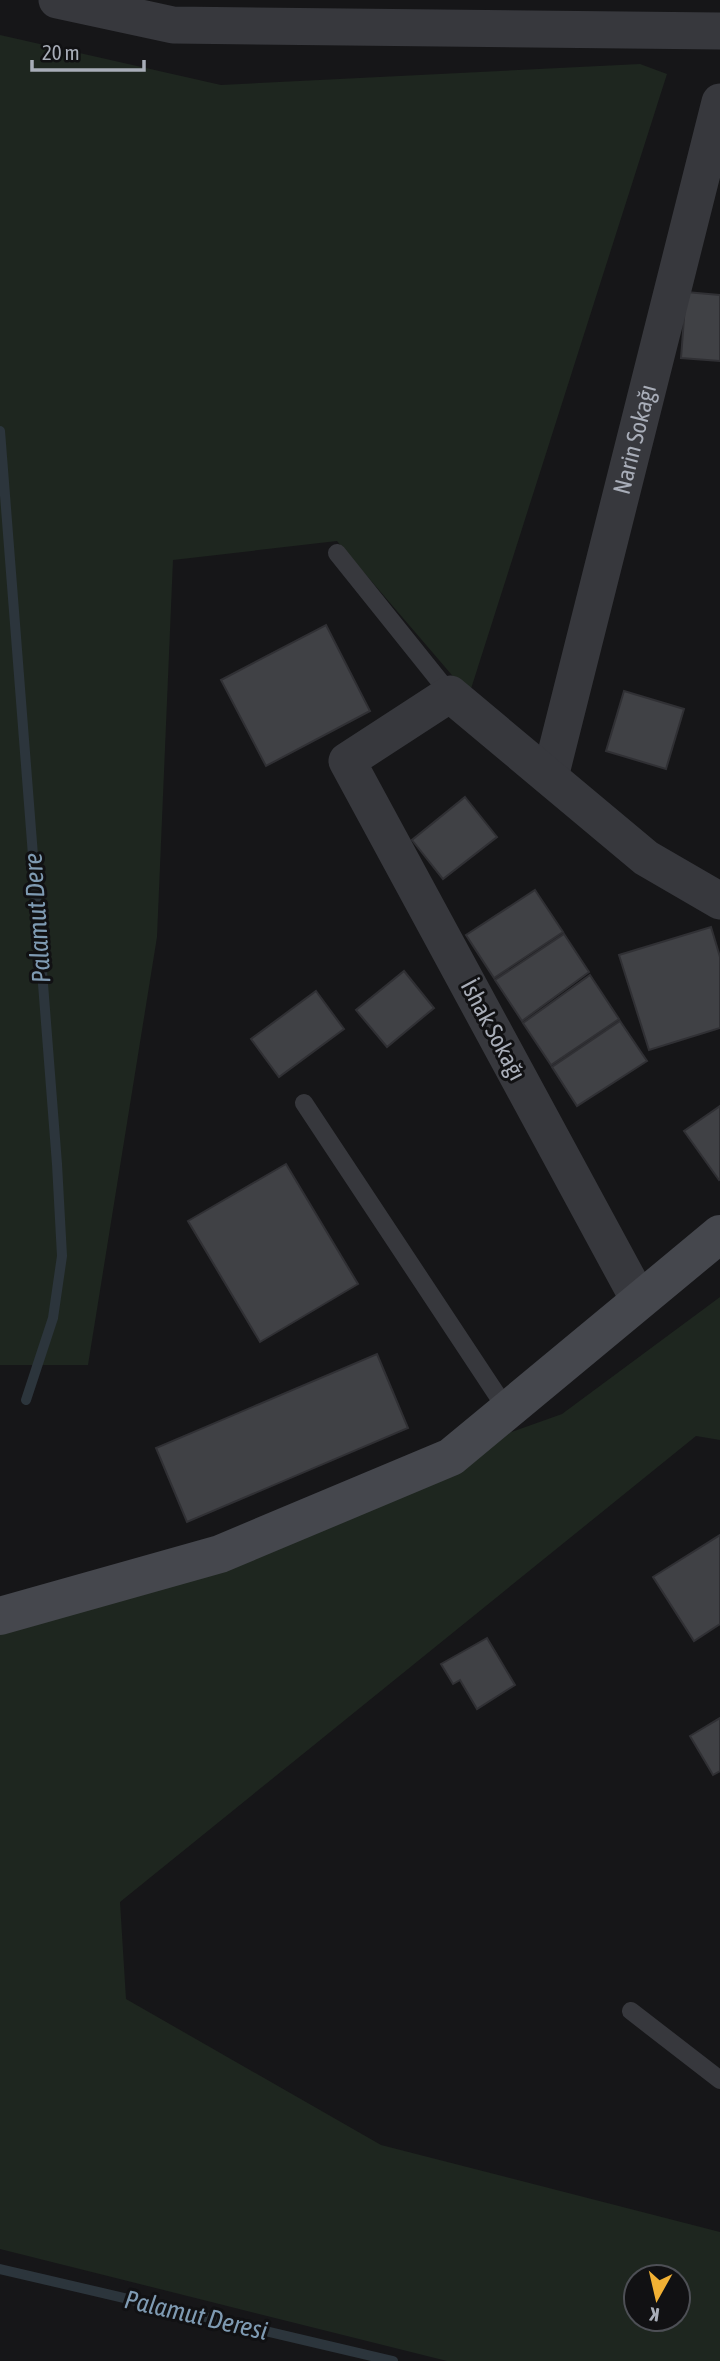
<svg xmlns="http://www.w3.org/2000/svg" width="720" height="2361" font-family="'Asap Condensed',sans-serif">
<rect width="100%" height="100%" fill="#161618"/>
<path fill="#1e261f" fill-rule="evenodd" d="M0 35 221 85 640 64 667 74 469 695 337 541 173 560 157 937 88 1365H0Z
M720 1297V1440L696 1436 120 1902 126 1999 381 2145 720 2232V2361H447L0 2249V1615L562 1414ZM636 2277H678V2319H636Z"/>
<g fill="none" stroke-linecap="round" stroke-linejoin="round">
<path stroke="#2c353c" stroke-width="10" d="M0 431 57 1164 62 1256 53 1318 26 1400
M0 2269 393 2361"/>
</g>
<path fill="#404145" stroke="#303034" stroke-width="2" d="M686 292 720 295V361L681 358Z
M326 625 370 711 266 766 221 680Z
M624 691 684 709 666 769 606 751Z
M465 797 497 837 443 879 412 840Z
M535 890 563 932 494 978 466 935Z
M711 927 720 957V1028L649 1050 619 955Z
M564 934 589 972 522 1021 495 980Z
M404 971 434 1008 387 1047 356 1010Z
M590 975 619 1019 551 1065 523 1023Z
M316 991 344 1029 279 1077 251 1039Z
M620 1021 647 1061 577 1106 552 1067Z
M720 1106V1179L719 1180 684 1131Z
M286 1164 358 1284 260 1342 188 1221Z
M377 1354 408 1428 187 1522 156 1448Z
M720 1535V1624L694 1641 653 1577Z
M487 1638 515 1685 477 1709 460 1680 453 1684 441 1664Z
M720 1718V1771L713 1775 690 1736Z"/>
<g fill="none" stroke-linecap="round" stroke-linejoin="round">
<path stroke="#37383d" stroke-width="18" d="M337 553 450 694
M304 1103 507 1410
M631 2011 720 2080"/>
<g stroke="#37383d" stroke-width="37">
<path d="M57 0 173 25 720 31"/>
<path id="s1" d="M550 777 720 102"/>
<path d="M639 1300 347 761 450 694 646 858 720 901"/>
</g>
<path stroke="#45474d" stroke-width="38" d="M0 1616 220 1554 451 1457 720 1234"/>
</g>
<g text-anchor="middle" stroke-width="6" stroke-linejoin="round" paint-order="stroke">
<g font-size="24" fill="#a8adb8" stroke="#111113">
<text dy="8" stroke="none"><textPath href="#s1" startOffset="348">Narin Sokağı</textPath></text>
<text transform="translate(493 1030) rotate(62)" y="8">İshak Sokağı</text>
</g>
<g font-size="26" font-style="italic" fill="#7f9bb3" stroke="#111113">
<text transform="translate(37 918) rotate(-94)" y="9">Palamut Dere</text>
<text transform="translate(196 2315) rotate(13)" y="9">Palamut Deresi</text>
</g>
</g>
<g transform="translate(657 2298) rotate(188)"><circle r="33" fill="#111113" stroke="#4d4f55" stroke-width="2"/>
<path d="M0-5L12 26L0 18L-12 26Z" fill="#f2b134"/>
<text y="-10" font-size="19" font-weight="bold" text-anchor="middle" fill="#a8adb8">K</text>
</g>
<path d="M32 60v10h112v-10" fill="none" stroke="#a8adb8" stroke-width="3.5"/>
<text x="42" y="60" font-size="21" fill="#a8adb8" stroke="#111113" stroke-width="5" paint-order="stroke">20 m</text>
</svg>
